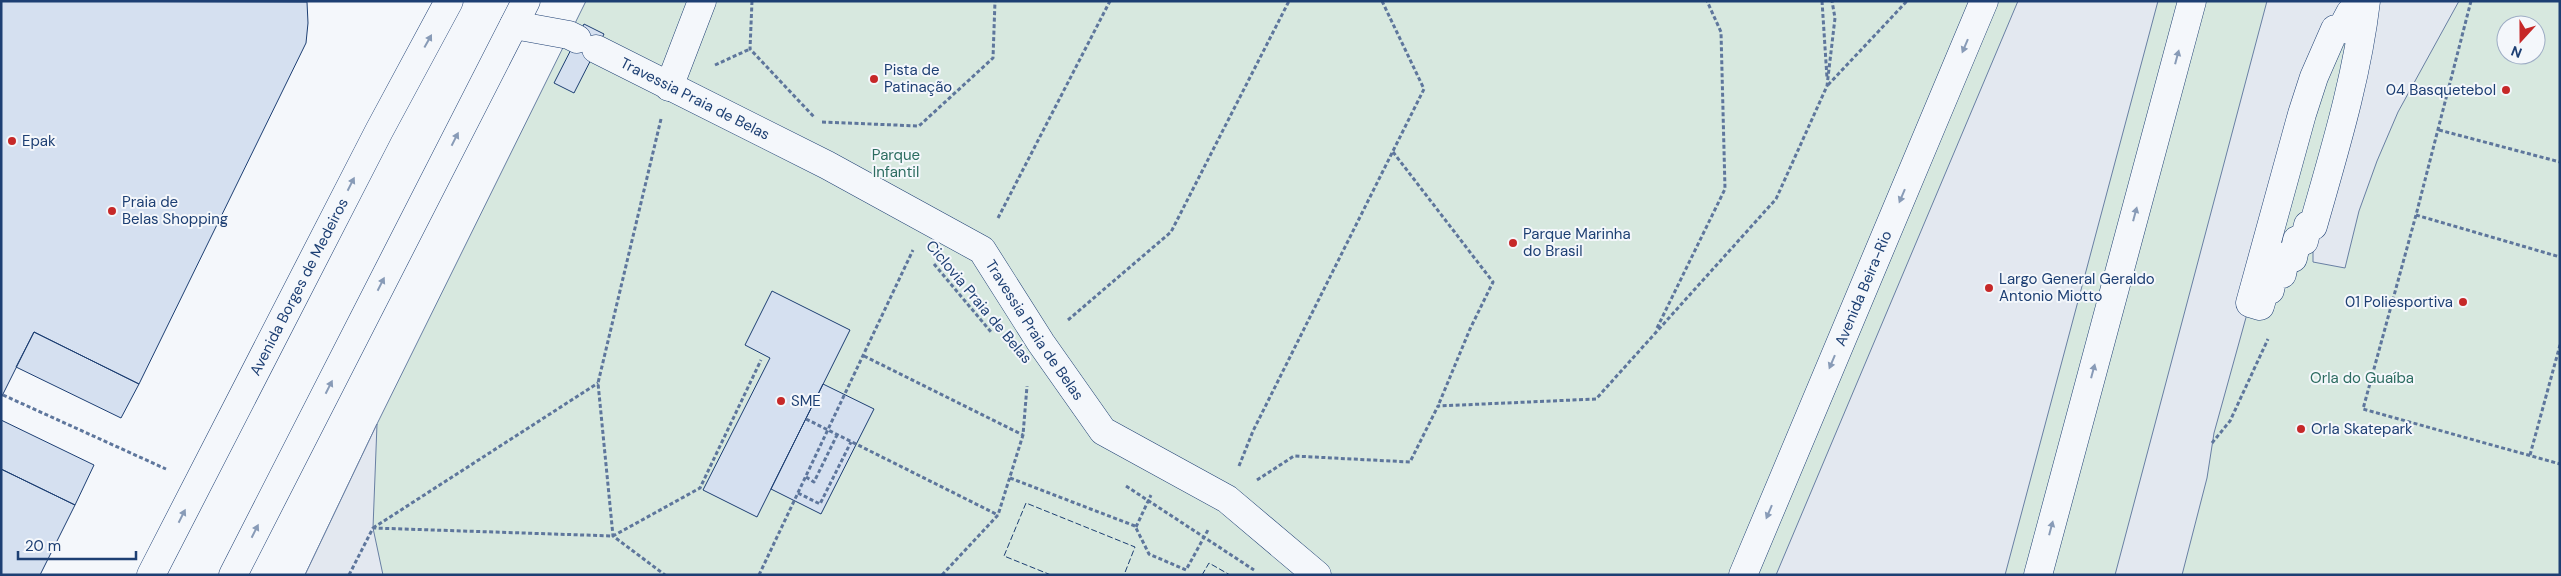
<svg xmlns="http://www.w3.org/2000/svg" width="2561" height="576" font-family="'DM Sans',sans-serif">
<rect width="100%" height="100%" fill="#f4f7fb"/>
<path fill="#d7e8df" stroke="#687fa3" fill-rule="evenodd" d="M586 1H2560V575H305L377 424ZM2506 25H2536V55H2506Z"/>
<path fill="#e3e8f0" stroke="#687fa3" d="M2018 1H2158L2005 575H1776Z
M2267 1H2352L2250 303 2214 433 2207 478 2182 575H2115Z
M2366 1H2459L2398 112 2377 161 2359 211 2345 268 2313 262V226Z
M377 424 373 528 383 575H305Z"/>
<path fill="#d5e0f0" stroke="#1d3f73" d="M1 1 307 2 308 23 306 43 139 384 34 332 1 398Z
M584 24 604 34 574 93 554 83Z
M772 291 850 330 757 517 703 490 770 358 745 345Z
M34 332 139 384 121 418 16 367Z
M823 384 874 409 821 514 771 489Z
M1 420 94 465 75 505 1 469Z
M1 469 75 505 40 575H1Z"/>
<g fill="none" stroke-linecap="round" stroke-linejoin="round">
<g stroke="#1d3f73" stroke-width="29">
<g id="street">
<path d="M2362 1 2350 13 2341 30 2335 29 2314 77 2302 114 2250 303 2260 306 2265 289 2270 290 2274 272 2282 274 2286 256 2293 258 2297 240 2304 241 2308 225 2313 226C2334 152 2357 78 2366 1"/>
<path d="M514 25 569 35 577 39"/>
<path id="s1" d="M596 49 827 165 982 250 1041 343 1103 431 1227 499 1317 575"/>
<path d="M669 87 702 1"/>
</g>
</g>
<g stroke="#1d3f73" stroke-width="29">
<g id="secondary">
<path id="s2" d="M151 575 379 131 449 1"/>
<path d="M233 575 526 1"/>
<path id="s3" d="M1743 575 1984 1"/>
<path d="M2038 575 2192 1"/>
</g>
</g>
<path stroke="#5e769c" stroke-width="3" stroke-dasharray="4 2.5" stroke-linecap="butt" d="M752 1 750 49 815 118
M1822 1 1827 78
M2471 1 2416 215 2363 409 2560 464
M715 65 750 49
M1828 85 1907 1
M661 119 598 383 613 536 665 575
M822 122 919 126 993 58 995 1
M2439 130 2560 162
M1393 152 1493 282 1470 329 1438 406
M2416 215 2560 257
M998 218 1110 1
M934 264 991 332
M1068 320 1171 232 1289 1
M1657 328 1725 189 1721 32 1707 1
M864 356 1023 435
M3 395 166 469
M806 419 998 515
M2212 443 2230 421 2268 339
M2530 455 2560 345
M1239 466 1253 431 1424 89 1382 1
M806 477 814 482 837 435
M1010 478 1135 526 1149 554 1186 570 1208 530
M1257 480 1294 456 1410 462 1438 406 1596 399 1776 199 1827 86 1835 18 1832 1
M1126 486 1254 570
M798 493 820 504 851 442
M1136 527 1151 495
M373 528 598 383
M349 575 373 528 613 536 700 488 761 360
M759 575 913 250
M942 575 998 515 1023 435 1027 386"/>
<use href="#street" stroke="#f4f7fb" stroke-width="28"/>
<use href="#secondary" stroke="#f4f7fb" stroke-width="28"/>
<path stroke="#1d3f73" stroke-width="1" stroke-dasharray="6 2.5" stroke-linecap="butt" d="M1051 575 1004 556 1026 503 1135 547 1124 575
M1202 575 1209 563 1230 575"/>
</g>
<defs><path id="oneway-solid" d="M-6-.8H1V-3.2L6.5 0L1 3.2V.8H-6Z" transform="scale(1.25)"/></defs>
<g fill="#889bb7">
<use href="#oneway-solid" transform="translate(428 41) rotate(-61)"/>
<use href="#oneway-solid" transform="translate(1965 46) rotate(113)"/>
<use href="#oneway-solid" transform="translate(2177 57) rotate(-75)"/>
<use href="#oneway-solid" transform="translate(455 139) rotate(-63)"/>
<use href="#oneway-solid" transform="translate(351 184) rotate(-63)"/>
<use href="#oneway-solid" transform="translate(1902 196) rotate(113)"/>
<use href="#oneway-solid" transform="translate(2135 214) rotate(-75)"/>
<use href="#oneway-solid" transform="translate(381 284) rotate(-63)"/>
<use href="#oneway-solid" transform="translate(1832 362) rotate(113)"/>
<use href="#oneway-solid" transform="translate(2093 371) rotate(-75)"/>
<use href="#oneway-solid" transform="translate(329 387) rotate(-63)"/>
<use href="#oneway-solid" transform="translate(1769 512) rotate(113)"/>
<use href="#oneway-solid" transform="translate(182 516) rotate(-63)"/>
<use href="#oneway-solid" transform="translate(2051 528) rotate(-75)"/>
<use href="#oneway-solid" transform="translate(255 531) rotate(-63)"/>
</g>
<g fill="#c62828" stroke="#f4f7fb" stroke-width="2">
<circle cx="874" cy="79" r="5"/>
<circle cx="2506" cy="90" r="5"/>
<circle cx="12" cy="141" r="5"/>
<circle cx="112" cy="211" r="5"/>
<circle cx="1513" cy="243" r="5"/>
<circle cx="1989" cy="288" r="5"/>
<circle cx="2463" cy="302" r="5"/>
<circle cx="781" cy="401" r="5"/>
<circle cx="2301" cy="429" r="5"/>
</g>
<g text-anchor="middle" stroke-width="4" stroke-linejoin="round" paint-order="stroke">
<g font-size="15" fill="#1d3f73" stroke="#f4f7fb" text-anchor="start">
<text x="884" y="75">Pista de<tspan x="884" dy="17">Patinação</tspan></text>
<text x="2496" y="95" text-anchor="end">04 Basquetebol</text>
<text x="22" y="146">Epak</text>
<text x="122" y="207">Praia de<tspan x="122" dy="17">Belas Shopping</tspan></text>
<text x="1523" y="239">Parque Marinha<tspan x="1523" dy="17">do Brasil</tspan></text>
<text x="1999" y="284">Largo General Geraldo<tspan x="1999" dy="17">Antonio Miotto</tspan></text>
<text x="2453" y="307" text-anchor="end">01 Poliesportiva</text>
<text x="791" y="406">SME</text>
<text x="2311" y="434">Orla Skatepark</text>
</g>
<g font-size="15" fill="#1d3f73" stroke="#f4f7fb">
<text dy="5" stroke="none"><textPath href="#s1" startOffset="111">Travessia Praia de Belas</textPath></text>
<text dy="5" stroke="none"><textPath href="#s2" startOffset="324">Avenida Borges de Medeiros</textPath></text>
<text dy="5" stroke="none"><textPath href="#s3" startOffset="311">Avenida Beira-Rio</textPath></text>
<text transform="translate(979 302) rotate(50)" y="5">Ciclovia Praia de Belas</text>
<text dy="5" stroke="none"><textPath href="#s1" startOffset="531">Travessia Praia de Belas</textPath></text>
</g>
<g font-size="15" fill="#2c6c60" stroke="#f4f7fb">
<text x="896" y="160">Parque<tspan x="896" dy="17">Infantil</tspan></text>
<text x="2362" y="383">Orla do Guaíba</text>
</g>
</g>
<rect width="2561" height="576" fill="none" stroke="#1d3f73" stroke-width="5"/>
<g transform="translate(2521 40) rotate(201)"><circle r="24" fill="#f4f7fb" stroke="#9eadc5"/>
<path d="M0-4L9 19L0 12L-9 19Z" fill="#c62828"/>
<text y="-8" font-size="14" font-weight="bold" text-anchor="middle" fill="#1d3f73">N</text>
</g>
<path d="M18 551v8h118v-8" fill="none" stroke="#1d3f73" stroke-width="2.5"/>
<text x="25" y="551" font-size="15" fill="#1d3f73" stroke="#f4f7fb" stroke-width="4" paint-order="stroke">20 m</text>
</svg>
